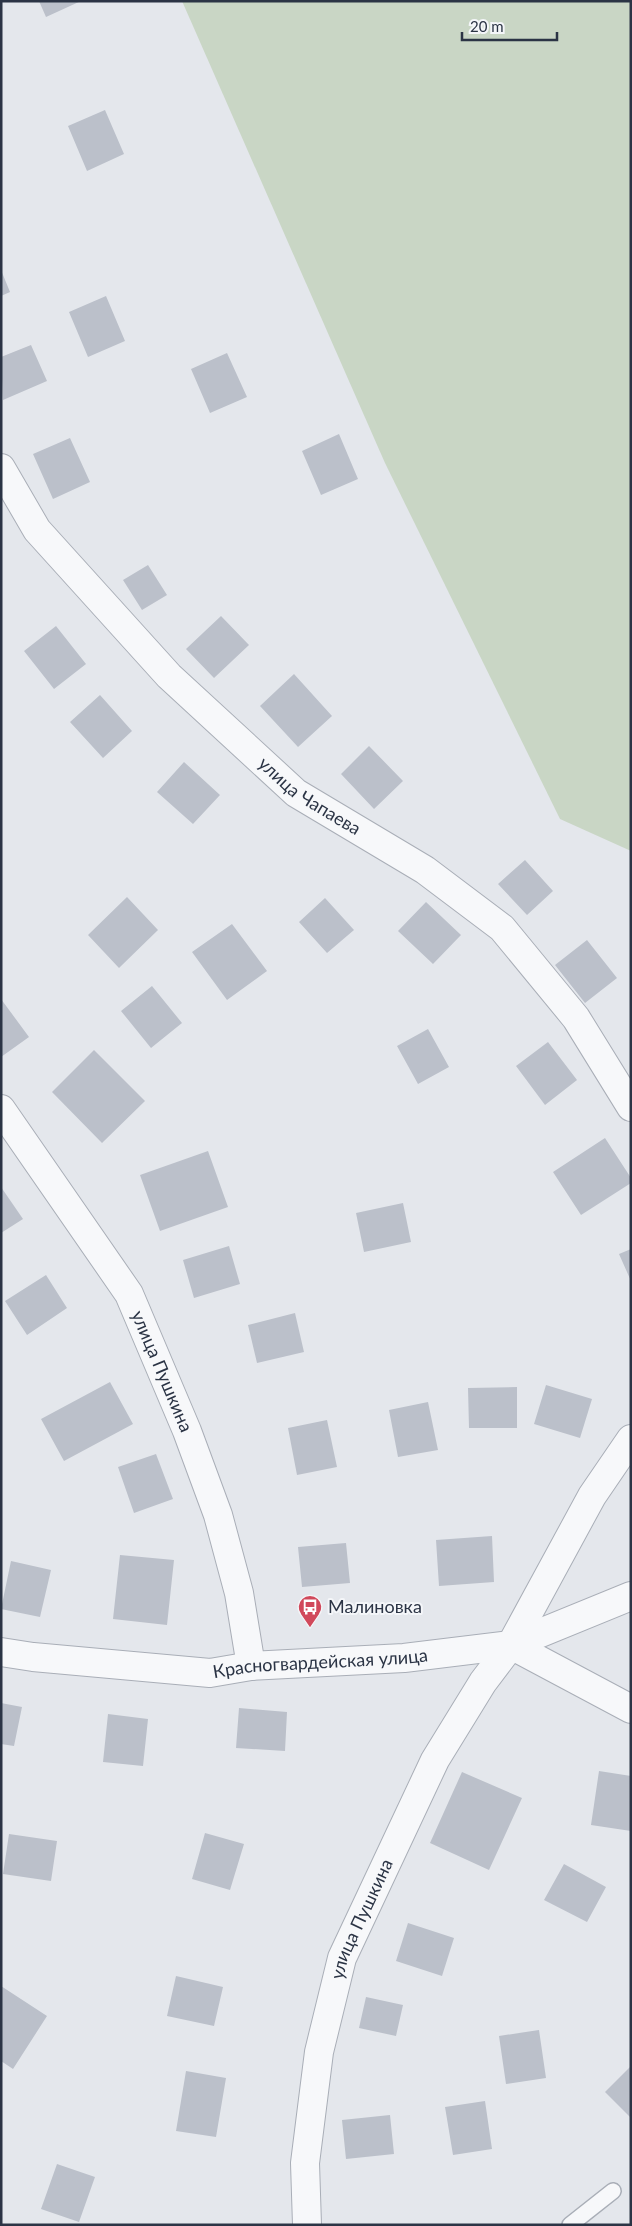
<svg xmlns="http://www.w3.org/2000/svg" width="632" height="2226" font-family="Lato,sans-serif">
<rect width="100%" height="100%" fill="#e4e7ec"/>
<path fill="#c9d6c5" d="M182 1H631V851L560 819 385 463Z"/>
<path fill="#bbc0ca" d="M39 1H81L46 17Z
M105 110 124 154 87 171 68 126Z
M1 270 10 292 1 296Z
M106 296 125 341 88 357 69 312Z
M31 345 47 381 3 400 1 357Z
M227 353 247 397 210 413 191 369Z
M339 434 358 479 321 495 302 451Z
M70 438 90 482 53 499 33 454Z
M148 565 167 595 142 610 123 580Z
M221 616 249 645 214 678 186 649Z
M56 626 86 664 54 689 24 651Z
M294 674 332 716 298 747 260 706Z
M100 695 132 731 103 758 70 722Z
M369 746 403 781 374 809 341 774Z
M184 762 220 795 193 824 157 792Z
M525 860 553 891 527 915 498 884Z
M127 897 158 930 119 968 88 935Z
M325 898 354 930 327 953 299 922Z
M426 902 461 935 433 964 398 931Z
M232 924 267 971 227 1000 192 952Z
M587 940 617 978 585 1003 555 965Z
M152 986 182 1023 151 1048 121 1011Z
M1 999 29 1037 1 1057Z
M428 1029 449 1067 418 1084 397 1046Z
M548 1042 577 1080 545 1105 516 1066Z
M94 1050 145 1101 102 1143 52 1092Z
M605 1138 631 1178V1183L581 1215 553 1172Z
M208 1151 228 1207 160 1231 140 1175Z
M1 1187 23 1219 1 1233Z
M403 1203 411 1242 364 1252 356 1213Z
M229 1246 240 1284 194 1298 183 1260Z
M631 1249V1281L619 1254Z
M46 1275 67 1308 27 1335 5 1301Z
M295 1313 304 1352 257 1363 248 1325Z
M110 1382 133 1424 64 1461 41 1419Z
M546 1385 592 1399 580 1438 534 1424Z
M517 1387V1428H469L468 1388Z
M428 1402 438 1450 398 1457 389 1410Z
M327 1420 337 1467 297 1475 288 1428Z
M156 1454 173 1499 134 1513 118 1467Z
M492 1536 494 1582 439 1586 436 1540Z
M346 1543 350 1583 302 1587 298 1547Z
M120 1555 174 1560 167 1625 113 1619Z
M11 1561 51 1570 40 1617 1 1609Z
M1 1703 22 1707 14 1746 1 1744Z
M239 1708 287 1712 285 1751 236 1748Z
M108 1714 148 1719 143 1766 103 1762Z
M599 1771 631 1776V1831L591 1825Z
M462 1772 522 1798 489 1870 430 1843Z
M205 1833 244 1844 230 1890 192 1879Z
M9 1834 57 1841 51 1881 3 1874Z
M564 1864 606 1887 587 1922 544 1900Z
M408 1923 454 1938 442 1976 396 1961Z
M176 1976 223 1987 214 2026 167 2016Z
M1 1986 47 2016 13 2069 1 2061Z
M366 1997 403 2005 396 2036 359 2028Z
M539 2030 546 2078 506 2084 499 2036Z
M631 2066V2118L605 2092Z
M186 2071 226 2078 216 2137 176 2131Z
M485 2101 492 2149 453 2155 445 2107Z
M390 2115 394 2154 346 2159 342 2120Z
M57 2164 95 2177 79 2222 41 2209Z"/>
<g fill="none" stroke-linecap="round" stroke-linejoin="round">
<g stroke="#a9aeb7" stroke-width="18">
<path id="lane" d="M570 2225 613 2191"/>
</g>
<g stroke="#a9aeb7" stroke-width="30">
<g id="street">
<path id="s1" d="M1 468 37 530 169 676 296 793 425 870 502 928 576 1018 631 1107"/>
<path id="s2" d="M1 1109 129 1294 187 1431 218 1515 239 1593 251 1666"/>
<path d="M511 1645 631 1709"/>
<path id="s3" d="M1 1652 33 1657 210 1673 251 1666 404 1658 511 1645 631 1596"/>
<path id="s4" d="M307 2225 305 2163 319 2052 342 1958 435 1760 483 1682 511 1645 592 1496 631 1439"/>
</g>
</g>
<use href="#lane" stroke="#f7f8fa" stroke-width="15"/>
<use href="#street" stroke="#f7f8fa" stroke-width="28"/>
</g>
<defs>
<g id="bus-pin" transform="scale(1.25)"><path d="M0 17L-7.5 6A9.5 9.5 0 1 1 7.5 6Z" fill="#d1495b" stroke="#f4f6f9"/><path d="M-5-6H5V4H4V6H2V4H-2V6H-4V4H-5ZM-3.5-4V0h7V-4ZM-3.5 1.2v1.5H-2V1.2ZM2 1.2v1.5H3.5V1.2Z" fill="#fff"/></g>
</defs>
<g fill-rule="evenodd">
<use href="#bus-pin" x="310" y="1607"/>
</g>
<g text-anchor="middle" stroke-width="4" stroke-linejoin="round" paint-order="stroke">
<g font-size="18" fill="#2b3445" stroke="#f4f6f9">
<text dy="6" stroke="none"><textPath href="#s1" startOffset="454">улица Чапаева</textPath></text>
<text dy="6" stroke="none"><textPath href="#s2" startOffset="309">улица Пушкина</textPath></text>
<text dy="6" stroke="none"><textPath href="#s3" startOffset="321">Красногвардейская улица</textPath></text>
<text dy="6" stroke="none"><textPath href="#s4" startOffset="314">улица Пушкина</textPath></text>
</g>
<g font-size="18" fill="#2b3445" stroke="#f4f6f9" text-anchor="start">
<text x="328" y="1613">Малиновка</text>
</g>
</g>
<rect width="632" height="2226" fill="none" stroke="#2b3445" stroke-width="5"/>
<path d="M462 32v8h95v-8" fill="none" stroke="#2b3445" stroke-width="2.5"/>
<text x="470" y="32" font-size="15" fill="#2b3445" stroke="#f4f6f9" stroke-width="4" paint-order="stroke">20 m</text>
</svg>
